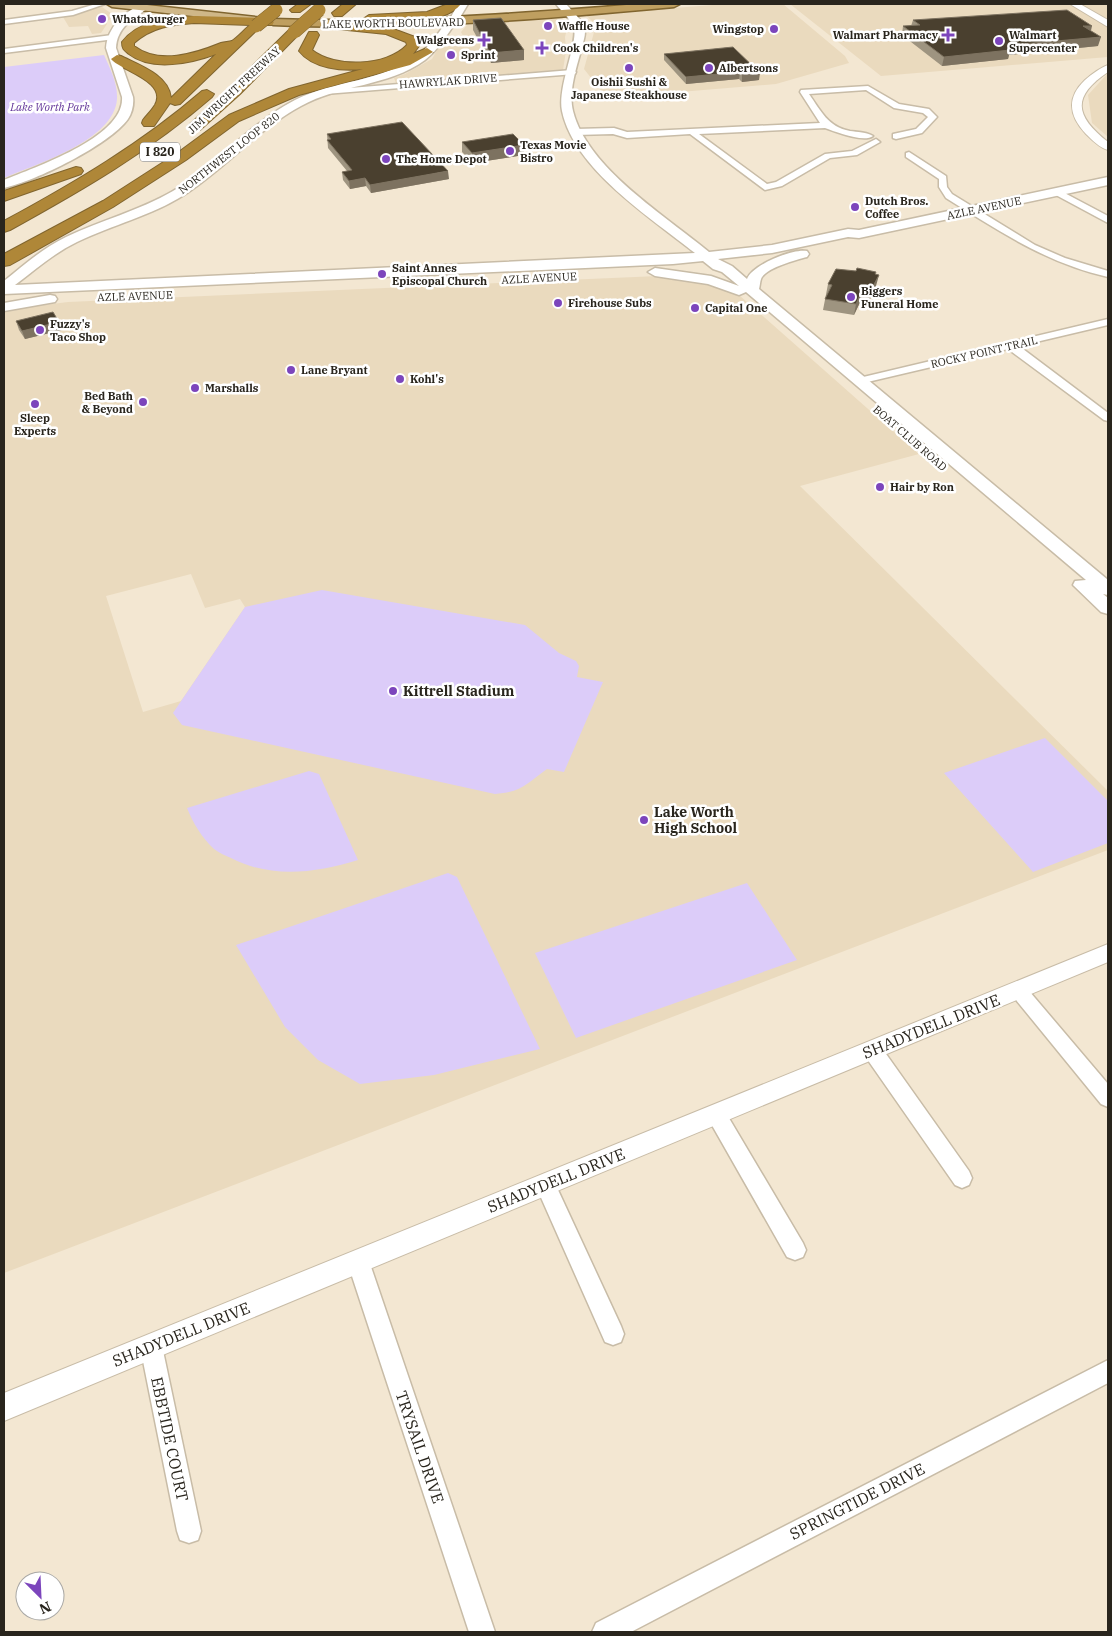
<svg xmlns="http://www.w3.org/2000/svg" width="1112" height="1636" font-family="'IBM Plex Serif',serif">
<rect width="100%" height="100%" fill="#f3e7d2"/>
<path fill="#eadabe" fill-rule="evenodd" d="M725 4H783L845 56 849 63 776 84 607 98 584 69 596 25 586 15Z
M790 4H1108V57L881 76Z
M102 7 115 16 106 22 107 24 101 33 92 34 88 26 69 27 63 17Z
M559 17 564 19 568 25 565 37 566 50 540 52 566 51 563 70 396 83 394 78 405 74 432 59 445 36H463L461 32 467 25Z
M1108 73V137L1092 123 1088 95Z
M658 276 675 278 719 287 739 295 919 454 800 486 1108 791V850L4 1273V310L68 302ZM191 574 205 608 240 599 245 607 181 701 143 712 106 596Z"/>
<path fill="#dcccf9" d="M104 55C110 68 118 84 117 99 114 141 36 164 4 178V67Z
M322 590 525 625 559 653 576 661 579 666 577 677 603 682 564 772 547 769C527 783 523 792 495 794L182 725 173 713 245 607Z
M1045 738 1108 801V843L1033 872 944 773Z
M309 771 319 774 358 860C316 873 271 879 231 858 226 856 219 853 214 849 202 838 193 823 187 808Z
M448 873 457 877 540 1049 434 1075 360 1084 318 1060 285 1027 236 945Z
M747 883 797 960 576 1038 535 953Z"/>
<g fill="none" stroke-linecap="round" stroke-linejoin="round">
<g stroke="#c8bca7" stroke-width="3">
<path id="minor" d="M96 4H105L73 15 4 24V20L72 11Z
M112 35H115V39L4 53V49Z
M572 70 576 72 575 74 325 94 321 92 325 90Z
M868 86 899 104 929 109 937 117 922 133 896 139 893 138V134L916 129 928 117 923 113 894 108 866 90 809 94C821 111 828 127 850 131 857 132 867 132 873 136 864 143 836 132 825 128L699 134 767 184 776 182 825 154 852 151 876 139 880 142 857 155 830 158 782 186 765 190 690 134 627 138 613 134 575 135 571 132 575 129 614 128 627 132 820 123 800 92 801 90Z
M909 152 946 176 947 187 952 194 1035 245 1065 258 1108 271V277C1046 263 999 231 946 198L939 187V179L906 157V153Z
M1057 189 1108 216V223L1054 194 1052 192Z
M1108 319V325L1019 346 1108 413V421L1104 420 1008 349 859 384 853 381 859 378Z
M1018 982 1024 985 1108 1084V1107L1101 1104 1012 995 1009 990 1012 985Z
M872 1042 879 1044 969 1171 972 1178 969 1185 962 1188 955 1185 865 1056 863 1050 865 1044Z
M716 1105 723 1108 803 1243 806 1250 803 1257 795 1260 787 1257 709 1120 706 1114 709 1108Z
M545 1174 552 1177 621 1326 624 1334 621 1342 613 1345 605 1342 535 1184 538 1177Z
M358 1251 366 1254 369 1261 495 1632H469L347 1261 350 1254Z
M151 1335 159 1338 162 1346 201 1531 198 1540 189 1543 180 1540 177 1531 140 1346 143 1338Z
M1108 1360V1383L631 1632H592L596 1623Z"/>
</g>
<g stroke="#c8bca7" stroke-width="2">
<path id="tertiary" d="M1070 4H1080L1108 20V27Z
M1108 65V72C1071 97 1075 116 1108 142V150C1100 148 1092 140 1086 134 1069 116 1066 98 1085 80 1092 74 1100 68 1108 65Z
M1108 944V962L4 1421V1393Z"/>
</g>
<g stroke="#c8bca7" stroke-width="3">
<path id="secondary" d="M144 4 147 5V9C132 19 117 28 116 48L133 97C134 104 132 113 128 119 109 145 36 181 4 188V180C35 167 125 137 122 97L106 48C107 28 125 10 144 4Z
M458 4H468L459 19H453L451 17Z
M556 4H566C572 11 584 21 585 32 585 37 583 42 582 47 577 66 568 91 573 111 587 168 666 216 709 252L772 245 848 229 859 230 1108 177V185L859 238 848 237 772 253 718 259 732 266 747 279C752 265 793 248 807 251L809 254 807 257C796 260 769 267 762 277 760 280 760 286 759 289L1108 580V595L1103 594 1108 598V614L1101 612 1073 585 1075 581 1086 580 746 292 739 295 708 284 655 276 648 272 655 268 711 276 739 286 722 272 713 269 703 261 673 264 4 294V281C24 265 43 248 66 237 101 220 139 211 173 191 217 165 250 123 295 100 334 80 383 82 418 55 430 46 439 32 448 20L451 19 456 22C447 35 438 50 425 60 388 87 340 84 301 106 258 129 226 168 184 195 151 216 112 225 77 242 54 253 35 270 15 285L695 253C651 218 574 169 562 111 557 88 578 42 574 29 571 19 562 12 556 4Z
M50 295 55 296 57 299 55 302 4 311V303Z"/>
</g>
<g stroke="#80652f" stroke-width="3">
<path id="primary" d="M107 4H138L264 18 269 21 264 24 112 7Z"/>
</g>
<g stroke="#80652f" stroke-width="3">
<path id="trunk" d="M638 4H680L674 7C540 19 407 31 273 25L267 22 273 19C395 23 516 14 638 4Z"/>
</g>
<g stroke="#80652f" stroke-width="2">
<path id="motorway" d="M298 4H311L300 12H292L290 10Z
M343 4H356L342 16H334L332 13Z
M448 4H461C444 25 394 22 369 23L363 19 369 15 427 12Z
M194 16 268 18 274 22 272 25H262L180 104 175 105 170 103 154 126H144L142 123 143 120C147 115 152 110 155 105 168 81 121 71 111 59L117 55 121 56C139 65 169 75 171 98L216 54C192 63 152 72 129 54 124 50 122 49 122 42 139 20 168 18 194 16ZM194 23 250 25C244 30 238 37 232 41 229 42 225 42 221 43 194 54 159 65 134 46V43C152 27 171 25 194 23Z
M332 21 388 27 415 37 419 46 413 54 427 48 433 52 410 65 299 95 239 121 186 160 113 207 10 265 4 266V254L103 201 176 154 229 115 289 89 363 69C342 71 313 69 299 51L309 32H317L319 35 312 50C335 68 386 67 407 45L406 42 386 34 328 28 326 25Z
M294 28 298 29 300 32 298 35 240 94 200 130H190L188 127 190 124 230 88 290 29Z
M207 90 214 94 212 97C150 151 81 191 10 230L4 232V221C74 183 142 143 202 91Z
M76 167 81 168 83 171 81 174 4 201V191Z"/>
</g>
<use href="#minor" fill="#fff" fill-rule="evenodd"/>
<use href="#tertiary" fill="#fff" fill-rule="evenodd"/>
<use href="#secondary" fill="#fff" fill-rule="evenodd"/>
<use href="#primary" fill="#cfb788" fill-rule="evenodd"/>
<use href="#trunk" fill="#bf9f60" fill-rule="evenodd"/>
<use href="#motorway" fill="#af8738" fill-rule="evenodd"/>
<g stroke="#80652f" stroke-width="14" stroke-linecap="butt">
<path id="motorway-bridge" d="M256 26 276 10
M294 32 319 10"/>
</g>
<use href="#motorway-bridge" stroke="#af8738" stroke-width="13"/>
</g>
<path fill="#9e9480" d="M473 20 524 60 491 63 473 30Z
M913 20 1091 31 1098 46 1009 55 1008 59 942 66 902 35 903 26H911Z
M733 47 759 80 742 82 739 79 686 84 664 60V54Z
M327 134 449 179 371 193 366 186 350 189 343 180 342 172 347 171 328 148Z
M462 142 524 145V155L473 163 462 152Z
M876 274V286L870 299 862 298 854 315 823 310 828 284Z
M16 321 59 322 62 330 25 339 19 330Z"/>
<path fill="#7d7260" d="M1083 26H1092L1090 35Z
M1101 37 1098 46 1009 55 1008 59 942 66 944 57 1011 45Z
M524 50V60L491 63 490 53Z
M740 72 739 79 686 84V77Z
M760 73 759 80 742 82V75Z
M524 145V155L473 163 472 153Z
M448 171 449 179 371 193 370 185Z
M365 178 366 186 350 189 349 181Z
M879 275 876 286 870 299 872 288Z
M864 286 862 298 854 315 856 304Z
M59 322 62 330 25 339 22 331Z"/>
<path fill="#4a402f" stroke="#7d7260" d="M1067 10 1092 26H1083L1101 37 1011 45 1010 50 944 57 903 26 920 25 913 20Z
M501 18 524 50 490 53 473 20Z
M733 47 760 73 742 75 740 72 686 77 664 54Z
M402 122 448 171 370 185 365 178 349 181 342 172 352 170 327 140 331 139 327 134Z
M513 134 524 145 472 153 462 142Z
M857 268 876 272 875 274 879 275 872 288 864 286 856 304 825 299 832 285 828 284 836 269 856 271Z
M53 312 59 322 22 331 16 321Z"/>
<g fill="#7c45bc" stroke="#fff" stroke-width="2">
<circle cx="102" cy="19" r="5"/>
<circle cx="548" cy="26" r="5"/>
<circle cx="774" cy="29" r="5"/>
<path d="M945.5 27.5h5v5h5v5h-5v5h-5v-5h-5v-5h5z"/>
<path d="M481.5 32.5h5v5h5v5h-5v5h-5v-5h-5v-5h5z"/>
<circle cx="999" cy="41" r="5"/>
<path d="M539.5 40.5h5v5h5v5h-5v5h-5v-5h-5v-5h5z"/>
<circle cx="451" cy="55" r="5"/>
<circle cx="629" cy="68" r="5"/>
<circle cx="709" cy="68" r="5"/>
<circle cx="510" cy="151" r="5"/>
<circle cx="386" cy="159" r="5"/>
<circle cx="855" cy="207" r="5"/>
<circle cx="382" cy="274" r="5"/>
<circle cx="851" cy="297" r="5"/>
<circle cx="558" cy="303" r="5"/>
<circle cx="695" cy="308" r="5"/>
<circle cx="40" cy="330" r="5"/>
<circle cx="291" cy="370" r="5"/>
<circle cx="400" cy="379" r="5"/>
<circle cx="195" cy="388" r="5"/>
<circle cx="143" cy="402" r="5"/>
<circle cx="35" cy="404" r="5"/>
<circle cx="880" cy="487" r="5"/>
<circle cx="393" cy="691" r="5"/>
<circle cx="644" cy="820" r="5"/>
</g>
<g text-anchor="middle" stroke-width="5" stroke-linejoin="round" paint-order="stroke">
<g font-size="11" font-weight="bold" fill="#29251d" stroke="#fff" text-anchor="start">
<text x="112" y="23">Whataburger</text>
<text x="558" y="30">Waffle House</text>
<text x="764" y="33" text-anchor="end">Wingstop</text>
<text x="938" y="39" text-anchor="end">Walmart Pharmacy</text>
<text x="1009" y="39">Walmart<tspan x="1009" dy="13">Supercenter</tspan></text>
<text x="474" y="44" text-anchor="end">Walgreens</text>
<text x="553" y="52">Cook Children's</text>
<text x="461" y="59">Sprint</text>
<text x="719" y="72">Albertsons</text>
<text x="629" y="86" text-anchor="middle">Oishii Sushi &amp;<tspan x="629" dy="13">Japanese Steakhouse</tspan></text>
<text x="520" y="149">Texas Movie<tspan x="520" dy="13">Bistro</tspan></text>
<text x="396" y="163">The Home Depot</text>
<text x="865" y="205">Dutch Bros.<tspan x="865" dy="13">Coffee</tspan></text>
<text x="392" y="272">Saint Annes<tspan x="392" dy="13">Episcopal Church</tspan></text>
<text x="861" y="295">Biggers<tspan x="861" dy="13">Funeral Home</tspan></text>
<text x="568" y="307">Firehouse Subs</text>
<text x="705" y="312">Capital One</text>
<text x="50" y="328">Fuzzy's<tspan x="50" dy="13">Taco Shop</tspan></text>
<text x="301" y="374">Lane Bryant</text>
<text x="410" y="383">Kohl's</text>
<text x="205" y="392">Marshalls</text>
<text x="133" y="400" text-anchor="end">Bed Bath<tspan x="133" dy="13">&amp; Beyond</tspan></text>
<text x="35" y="422" text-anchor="middle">Sleep<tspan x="35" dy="13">Experts</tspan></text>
<text x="890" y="491">Hair by Ron</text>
</g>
<g font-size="11" fill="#29251d" stroke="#fff">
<text transform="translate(393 23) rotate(-1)" y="4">LAKE WORTH BOULEVARD</text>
<text transform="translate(448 81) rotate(-4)" y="4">HAWRYLAK DRIVE</text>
<text transform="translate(234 90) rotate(-43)" y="4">JIM WRIGHT FREEWAY</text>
<text transform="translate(229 153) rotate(-38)" y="4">NORTHWEST LOOP 820</text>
<text transform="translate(984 208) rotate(-12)" y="4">AZLE AVENUE</text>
<text transform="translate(539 278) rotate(-3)" y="4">AZLE AVENUE</text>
<text transform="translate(135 296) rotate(-2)" y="4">AZLE AVENUE</text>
<text transform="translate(984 352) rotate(-13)" y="4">ROCKY POINT TRAIL</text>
<text transform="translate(910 438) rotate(41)" y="4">BOAT CLUB ROAD</text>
</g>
<g font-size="11" font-style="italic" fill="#623498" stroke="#fff">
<text x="50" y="111">Lake Worth Park</text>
</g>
<rect fill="#fff" stroke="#696661" stroke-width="1" x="140" y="142.5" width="40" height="19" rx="4"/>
<g font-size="12" font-weight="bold" fill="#29251d">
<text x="160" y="156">I 820</text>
</g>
<g font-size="14" font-weight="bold" fill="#29251d" stroke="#fff" text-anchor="start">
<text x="403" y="696">Kittrell Stadium</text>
<text x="654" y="817">Lake Worth<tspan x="654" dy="16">High School</tspan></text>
</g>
<g font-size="16" fill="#29251d" stroke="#fff">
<text transform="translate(931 1026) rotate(-22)" y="6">SHADYDELL DRIVE</text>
<text transform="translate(556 1180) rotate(-22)" y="6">SHADYDELL DRIVE</text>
<text transform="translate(181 1334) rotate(-22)" y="6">SHADYDELL DRIVE</text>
<text transform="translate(170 1439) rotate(78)" y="6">EBBTIDE COURT</text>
<text transform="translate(420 1447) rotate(71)" y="6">TRYSAIL DRIVE</text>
<text transform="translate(857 1501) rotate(-27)" y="6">SPRINGTIDE DRIVE</text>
</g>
</g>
<rect width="1112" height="1636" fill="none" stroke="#29251d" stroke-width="10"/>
<g transform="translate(40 1596) rotate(156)"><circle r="24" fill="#ffffff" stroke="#a9a8a5"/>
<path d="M0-4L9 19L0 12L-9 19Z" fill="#7c45bc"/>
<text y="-8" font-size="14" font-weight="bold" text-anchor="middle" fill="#29251d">N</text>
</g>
</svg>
